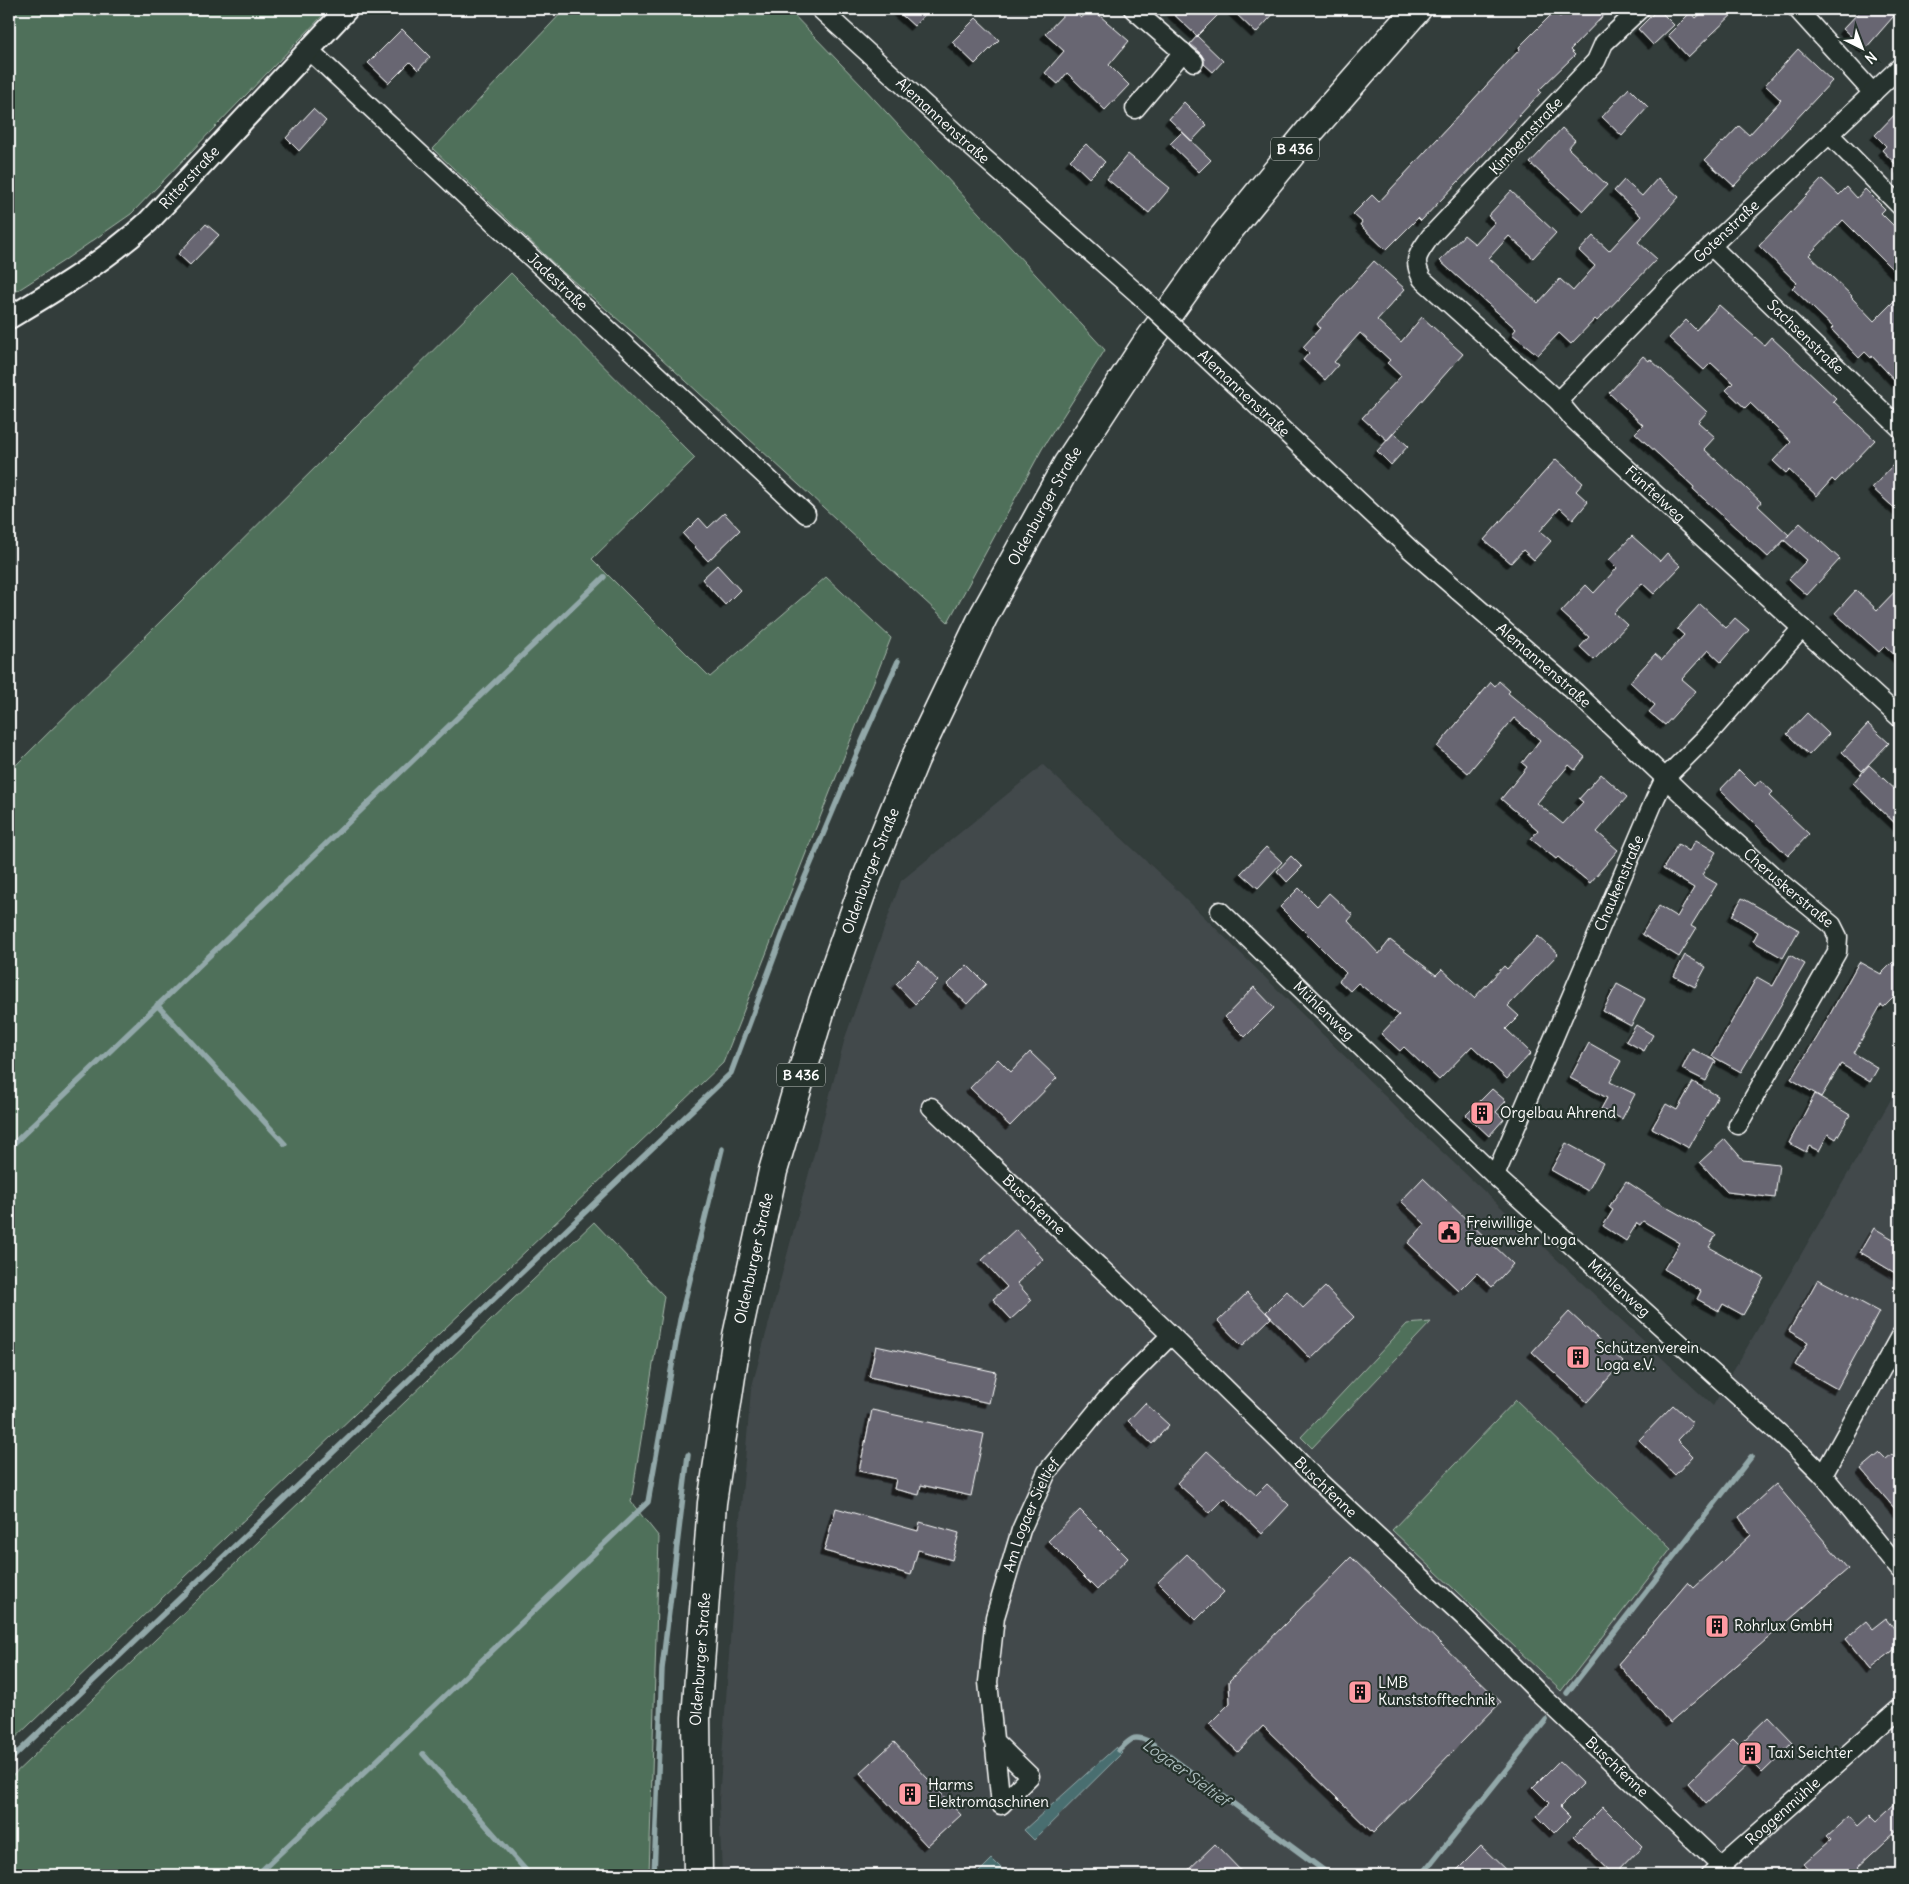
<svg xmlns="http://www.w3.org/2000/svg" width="1909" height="1884" font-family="Delius,sans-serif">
<defs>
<filter id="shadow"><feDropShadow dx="-4.5" dy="4.5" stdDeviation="0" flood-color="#0009"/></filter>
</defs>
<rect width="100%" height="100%" fill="#333d3b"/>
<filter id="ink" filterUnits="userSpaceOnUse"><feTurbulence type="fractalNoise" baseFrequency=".02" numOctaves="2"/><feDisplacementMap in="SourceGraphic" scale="10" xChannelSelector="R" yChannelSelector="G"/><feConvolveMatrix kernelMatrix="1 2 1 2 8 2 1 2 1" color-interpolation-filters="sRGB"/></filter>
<g filter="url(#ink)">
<path fill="#43494c" d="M1043 765 1177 890 1423 1134 1713 1406 1900 1084V1875H722L719 1801 732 1612 751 1390 845 1038 901 881Z"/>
<path fill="#4f705a" stroke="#a7b8ac" d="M9 9H329L131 214 62 262 9 296Z
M565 9H788L864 88 1105 350 1042 449 948 622 636 335 564 273 433 149Z
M511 273 695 458 592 559 710 677 826 577 891 638 723 1063 9 1744V772Z
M594 1222 664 1296 631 1502 659 1537 649 1875H9V1779Z
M1431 1322 1312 1448 1301 1437 1407 1324Z
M1516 1400 1671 1549 1561 1691 1392 1530Z"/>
<path fill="#4a6e70" stroke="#92a8a9" d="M1116 1747 1122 1753 1034 1840 1024 1830Z
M992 1859 1004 1871 999 1875H976Z"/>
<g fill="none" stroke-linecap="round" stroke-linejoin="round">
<path stroke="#92a8a9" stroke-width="5.5" d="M157 1005 285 1144
M9 1148 604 577
M1567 1693 1751 1457
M1119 1750C1132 1738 1134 1734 1150 1742L1330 1875
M423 1754 530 1875
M9 1761 731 1073 795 901 864 737 898 661
M257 1875 648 1502 680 1320 722 1149
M654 1875 662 1669 688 1455
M1422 1875 1546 1720"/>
</g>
<path fill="#676672" stroke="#fff" filter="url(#shadow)" d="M895 9H930L914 26Z
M1069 9H1071L1081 18 1092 9 1129 41 1109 65 1129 85 1105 110 1067 73 1058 84 1045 73 1064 51 1045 34Z
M1168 9H1224L1197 36Z
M1231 9H1278L1256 33Z
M1568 9H1610L1570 50 1575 55 1539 90 1541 92 1475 164 1421 221 1418 218 1386 250 1360 225 1362 222 1353 214 1372 195 1379 202 1520 49 1519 47 1554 12 1560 17Z
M1658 9 1674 25 1653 45 1638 29Z
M1706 9H1738L1688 57 1668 35 1691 12 1696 18Z
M1862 9H1900L1865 49 1843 29Z
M976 18 999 40 975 64 952 42Z
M402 29 430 57 418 70 410 62 389 83 368 63Z
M1197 36 1223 61 1213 72 1204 64V59L1201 54 1190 44Z
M1798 49 1832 81 1734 186 1705 160 1722 142 1723 143 1739 126 1749 135 1781 100 1765 85Z
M1629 88 1648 107 1622 136 1602 117Z
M1184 102 1207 125 1192 141 1169 119Z
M313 109 326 121 299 151 286 138Z
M1900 109V169L1882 150 1886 146 1875 135Z
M1562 128 1575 140 1568 148 1607 185 1583 211 1530 163Z
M1182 132 1211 160 1199 172 1170 144Z
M1086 144 1105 162 1089 178 1070 160Z
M1128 154 1170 188 1149 213 1107 179Z
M1658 178 1679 197 1638 242 1657 259 1597 321 1595 319 1571 344 1559 333 1538 355 1512 334 1516 329 1440 261 1464 235 1475 244 1495 222 1488 216 1511 191 1556 233 1533 258 1509 236 1489 258 1538 303 1560 279 1573 291 1595 266 1579 251 1593 236 1609 251 1641 216 1614 191 1624 180 1642 196Z
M1822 179 1839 195 1847 187 1857 198 1865 189 1885 209 1881 213 1900 232V277L1843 220 1809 255 1852 296 1851 297 1874 321 1900 295V386L1872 356 1871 358 1865 352 1859 358 1831 329 1833 327 1792 288 1797 283 1759 246Z
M206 224 219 235 190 265 178 254Z
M1374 261 1405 289 1377 320 1401 342 1422 317 1463 354 1387 440 1362 418 1401 376 1387 363 1390 360 1360 333 1334 362 1338 365 1325 380 1303 360 1309 353 1303 347 1320 328 1317 324Z
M1719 305 1764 345 1771 337 1836 398 1833 401 1875 440 1835 482 1832 479 1817 496 1789 470 1786 473 1773 461 1791 442 1750 403 1745 408 1726 390 1733 383 1711 363 1704 370 1669 338 1686 320 1696 330Z
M1643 356 1649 361 1650 359 1707 412 1698 422 1715 437 1704 449 1761 502 1758 506 1789 535 1768 557 1693 489 1694 487 1635 433 1643 425 1609 393Z
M1394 433 1408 446 1391 465 1377 451Z
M1900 457V513L1872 488Z
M1556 459 1583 483 1576 491 1588 502 1573 520 1560 508 1540 531 1551 541 1534 560 1523 550 1511 563 1484 540Z
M724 513 740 530 708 561 683 534 699 518 708 528Z
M1800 523 1840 559 1807 595 1789 579 1807 560 1784 540Z
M1632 536 1660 561 1667 553 1681 566 1654 594 1642 583 1614 613 1627 625 1594 660 1580 647 1589 637 1561 612 1586 585 1594 593 1617 568 1609 560Z
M717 565 740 590 725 605 702 579Z
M1900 586V660L1885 646 1879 652 1835 613 1856 590 1877 610Z
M1700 604 1726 628 1735 618 1749 630 1721 662 1708 650 1682 679 1696 691 1665 725 1649 712 1655 705 1630 682 1655 654 1662 660 1684 635 1677 629Z
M1499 681 1510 691 1508 693 1585 757 1575 770 1569 765 1537 803 1563 824 1583 802 1579 799 1601 774 1627 797 1597 832 1618 850 1590 883 1558 857 1556 859 1531 839 1538 830 1501 799 1527 767 1522 763 1540 740 1514 718 1468 773 1437 747 1491 682 1495 686Z
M1807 713 1829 734 1809 755 1787 734Z
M1868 724 1889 743 1862 771 1842 752Z
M1869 765 1900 794V828L1853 783Z
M1739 770 1755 786 1760 780 1773 792 1769 796 1809 834 1788 856 1720 790Z
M1696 840 1716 852 1702 875 1717 884 1691 926 1696 929 1679 957 1642 934 1659 906 1677 917 1694 888 1663 869 1678 844 1689 851Z
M1266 847 1282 862 1258 888 1241 873Z
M1291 856 1302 867 1287 882 1277 871Z
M1299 888 1317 906 1329 893 1353 915 1348 921 1379 954 1390 940 1436 975 1442 969 1474 998 1504 966 1507 969 1538 936 1558 954 1508 1006 1519 1016 1506 1029 1531 1053 1507 1079 1472 1046 1439 1080 1404 1047 1400 1051 1381 1034 1399 1015 1358 983 1350 991 1339 981 1346 973 1280 907Z
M1742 898 1799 930 1783 958 1753 941 1758 932 1732 916Z
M1685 955 1706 967 1695 987 1674 976Z
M1790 955 1805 964 1741 1072 1712 1056 1757 977 1773 986Z
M919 961 938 981 915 1004 896 984Z
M1859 962 1881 974 1893 962 1900 970V991L1884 1007 1881 1005 1854 1053 1878 1068 1870 1082 1841 1064 1821 1097 1791 1079 1818 1036Z
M967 965 986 984 967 1004 947 985Z
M1617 984 1645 999 1631 1026 1603 1011Z
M1254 987 1274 1008 1245 1037 1225 1017Z
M1636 1025 1653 1035 1644 1051 1626 1041Z
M1589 1043 1621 1061 1610 1082 1635 1094 1622 1119 1601 1109 1607 1098 1570 1078Z
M1692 1049 1716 1061 1706 1081 1682 1069Z
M1030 1052 1057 1078 1010 1126 970 1088 998 1059 1011 1072Z
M1693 1082 1718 1096 1689 1148 1652 1128 1666 1104 1677 1110Z
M1492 1089 1506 1101 1496 1112 1504 1119 1489 1136 1466 1115Z
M1815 1094 1850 1115 1836 1139 1828 1134 1819 1151 1809 1146 1806 1152 1789 1143Z
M1725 1139 1743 1160 1779 1164 1775 1198 1727 1192 1700 1162Z
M1566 1143 1603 1163 1588 1191 1551 1170Z
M1423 1178 1513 1264 1492 1287 1477 1273 1459 1291 1408 1243 1425 1224 1401 1201Z
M1626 1181 1659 1203 1716 1235 1709 1247 1764 1278 1743 1315 1723 1304 1719 1311 1697 1299 1701 1291 1664 1269 1680 1243 1643 1221 1640 1225 1637 1223 1626 1241 1603 1226 1613 1210 1609 1207Z
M1874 1228 1900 1243V1276L1860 1252Z
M1016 1229 1043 1259 1017 1283 1032 1300 1011 1319 993 1299 1007 1287 982 1260Z
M1818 1279 1879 1312 1837 1389 1795 1365 1808 1342 1789 1331Z
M1325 1287 1354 1317 1311 1359 1266 1312 1287 1291 1303 1308Z
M1247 1293 1271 1318 1242 1346 1218 1321Z
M1569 1312 1623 1362 1587 1402 1532 1352Z
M876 1346 996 1372 989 1403 869 1377Z
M1145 1403 1169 1425 1152 1444 1128 1421Z
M1673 1405 1693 1423 1677 1440 1693 1456 1675 1475 1639 1440Z
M872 1410 984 1434 971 1496 921 1485 919 1495 894 1489 896 1479 859 1471Z
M1207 1451 1256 1495 1267 1484 1289 1505 1262 1534 1225 1498 1210 1513 1177 1483Z
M1880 1453 1886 1459 1892 1454 1900 1464V1515L1861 1469Z
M1776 1484 1848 1569 1670 1723 1618 1664 1688 1582 1694 1588 1751 1535 1739 1517Z
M836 1508 918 1531 920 1522 959 1533 952 1560 918 1550 911 1575 824 1551Z
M1080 1510 1128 1558 1097 1590 1048 1541Z
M1187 1554 1224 1592 1196 1620 1158 1582Z
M1351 1557 1501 1702 1373 1833 1263 1726 1238 1752 1209 1724 1230 1703 1229 1681Z
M1886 1618 1900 1636V1645L1870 1669 1846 1639 1866 1622 1872 1629Z
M1768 1717 1793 1743 1762 1773 1751 1762 1706 1804 1688 1783 1733 1739 1739 1745Z
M894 1742 961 1815 927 1846 860 1773Z
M1559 1761 1583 1784 1560 1807 1570 1817 1554 1833 1537 1816 1549 1803 1533 1787Z
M1900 1801V1827L1858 1866 1867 1875H1814L1804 1864 1831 1840 1827 1836 1849 1816 1858 1826 1869 1816 1876 1823Z
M1603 1807 1642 1846 1614 1875 1574 1836Z
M1215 1844 1245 1875H1183Z
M1481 1846 1511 1875H1452Z"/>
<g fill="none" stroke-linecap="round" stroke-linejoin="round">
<g stroke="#fff" stroke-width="21">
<g id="minor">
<path id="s1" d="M820 9 959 136 1138 294"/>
<path d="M1133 9 1194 62"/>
<path id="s2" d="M1640 9 1604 43 1596 61 1430 237C1418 255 1412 258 1422 279L1558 401 1574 420 1900 718"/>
<path d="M1797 9 1873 93"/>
<path id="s3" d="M309 50 806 514"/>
<path d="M1135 109 1183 52"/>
<path d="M1829 134 1900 206"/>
<path id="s4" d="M1711 246 1900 428"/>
<path id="s5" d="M1189 342 1411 550 1576 693 1684 796 1782 884 1832 925 1838 937 1837 952 1738 1125"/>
<path id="s6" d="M1558 401 1672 283 1900 67"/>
<path id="s7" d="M1220 911 1495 1176 1802 1454 1823 1475 1900 1570"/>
<path id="s8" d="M931 1107 1171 1335 1281 1443 1315 1478 1464 1617 1539 1693 1721 1866"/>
<path id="s9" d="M1495 1176 1655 799 1665 778 1705 738 1802 628"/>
<path d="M1823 1475 1900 1336"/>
<path id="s10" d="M993 1740 1030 1776 1001 1805 988 1682 995 1617 1021 1530 1047 1472 1106 1400 1171 1335"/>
<path id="s11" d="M1711 1875 1900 1708"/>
</g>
</g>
<g stroke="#fff" stroke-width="25">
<g id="tertiary">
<path id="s12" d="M9 318C58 289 106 260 148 222L347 9"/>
</g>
</g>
<g stroke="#fff" stroke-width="31">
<g id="primary">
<path id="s13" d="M698 1875 696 1718 712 1503 737 1336 773 1171 823 1002 867 877 915 759 983 617 1067 465 1145 346 1224 236 1309 132 1417 9"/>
</g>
</g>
<use href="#minor" stroke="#26332d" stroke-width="18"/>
<use href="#tertiary" stroke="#26332d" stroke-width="21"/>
<use href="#primary" stroke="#26332d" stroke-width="28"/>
<g stroke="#fff" stroke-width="21" stroke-linecap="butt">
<path id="minor-bridge" d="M1138 294 1189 342"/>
</g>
<use href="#minor-bridge" stroke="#26332d" stroke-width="18"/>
</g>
</g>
<defs>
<g id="building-square" transform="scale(1.25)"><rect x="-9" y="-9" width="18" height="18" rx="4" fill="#ff9aa2" stroke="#26332d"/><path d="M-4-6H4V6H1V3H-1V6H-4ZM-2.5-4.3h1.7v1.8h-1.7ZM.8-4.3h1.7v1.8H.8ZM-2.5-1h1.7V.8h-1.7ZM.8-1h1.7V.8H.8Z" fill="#111"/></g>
<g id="civic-square" transform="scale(1.25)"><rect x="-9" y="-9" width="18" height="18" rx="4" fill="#ff9aa2" stroke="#26332d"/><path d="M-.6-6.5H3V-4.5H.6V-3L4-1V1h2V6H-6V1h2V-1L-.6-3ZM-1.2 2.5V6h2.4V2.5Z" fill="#111"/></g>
</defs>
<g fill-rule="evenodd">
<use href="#building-square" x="1482" y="1113"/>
<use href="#civic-square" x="1449" y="1232"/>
<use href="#building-square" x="1578" y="1357"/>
<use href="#building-square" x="1717" y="1626"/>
<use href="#building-square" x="1360" y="1692"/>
<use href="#building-square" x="1750" y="1753"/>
<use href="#building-square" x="910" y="1794"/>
</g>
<g text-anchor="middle" stroke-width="4.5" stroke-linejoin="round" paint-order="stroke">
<g fill="#26332d" stroke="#bec2c0" stroke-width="1">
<rect x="1271" y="137.5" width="48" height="23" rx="4"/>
<rect x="777" y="1063.5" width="48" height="23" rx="4"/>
</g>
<g font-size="14" font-weight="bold" fill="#fff">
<text x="1295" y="154">B 436</text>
<text x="801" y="1080">B 436</text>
</g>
<g font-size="15" fill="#fff" stroke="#26332d">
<text dy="5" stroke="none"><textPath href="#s1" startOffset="166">Alemannenstraße</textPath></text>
<text transform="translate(1526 136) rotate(-47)" y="5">Kimbernstraße</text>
<text dy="5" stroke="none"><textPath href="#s12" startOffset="230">Ritterstraße</textPath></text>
<text dy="5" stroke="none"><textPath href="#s6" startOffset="239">Gotenstraße</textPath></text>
<text dy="5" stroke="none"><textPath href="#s3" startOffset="340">Jadestraße</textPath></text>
<text dy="5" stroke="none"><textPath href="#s4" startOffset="131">Sachsenstraße</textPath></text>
<text dy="5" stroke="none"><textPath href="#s5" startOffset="75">Alemannenstraße</textPath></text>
<text dy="5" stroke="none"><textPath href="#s2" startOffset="675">Fünftelweg</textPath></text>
<text dy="5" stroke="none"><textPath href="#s13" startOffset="1431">Oldenburger Straße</textPath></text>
<text dy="5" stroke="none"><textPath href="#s5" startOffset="480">Alemannenstraße</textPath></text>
<text dy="5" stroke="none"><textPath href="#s13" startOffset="1026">Oldenburger Straße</textPath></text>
<text dy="5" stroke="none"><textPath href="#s9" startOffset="318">Chaukenstraße</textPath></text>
<text dy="5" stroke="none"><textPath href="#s5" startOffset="811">Cheruskerstraße</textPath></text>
<text dy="5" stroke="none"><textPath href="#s7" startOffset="144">Mühlenweg</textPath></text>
<text dy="5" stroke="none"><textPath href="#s8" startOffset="142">Buschfenne</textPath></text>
<text dy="5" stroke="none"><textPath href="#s13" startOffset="621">Oldenburger Straße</textPath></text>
<text dy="5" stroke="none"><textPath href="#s7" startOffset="549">Mühlenweg</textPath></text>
<text dy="5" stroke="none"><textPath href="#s8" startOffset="548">Buschfenne</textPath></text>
<text dy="5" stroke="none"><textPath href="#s10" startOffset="390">Am Logaer Sieltief</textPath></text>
<text dy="5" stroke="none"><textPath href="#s13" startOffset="216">Oldenburger Straße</textPath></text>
<text dy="5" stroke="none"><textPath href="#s8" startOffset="952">Buschfenne</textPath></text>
<text dy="5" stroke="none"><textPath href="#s11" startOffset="96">Roggenmühle</textPath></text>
</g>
<g font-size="15" fill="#fff" stroke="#26332d" text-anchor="start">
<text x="1500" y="1118">Orgelbau Ahrend</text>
<text x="1466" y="1228">Freiwillige<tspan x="1466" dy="17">Feuerwehr Loga</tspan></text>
<text x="1596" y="1353">Schützenverein<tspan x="1596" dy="17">Loga e.V.</tspan></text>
<text x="1734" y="1631">Rohrlux GmbH</text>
<text x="1378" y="1688">LMB<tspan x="1378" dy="17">Kunststofftechnik</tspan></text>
<text x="1768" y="1758">Taxi Seichter</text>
<text x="928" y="1790">Harms<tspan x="928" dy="17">Elektromaschinen</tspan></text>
</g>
<g font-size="16" font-style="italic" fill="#aebebf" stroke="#26332d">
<text transform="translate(1186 1772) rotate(36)" y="6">Logaer Sieltief</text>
</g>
</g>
<rect width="1909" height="1884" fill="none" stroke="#26332d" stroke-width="30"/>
<rect x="15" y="15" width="1879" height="1854" fill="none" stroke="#fff" stroke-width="2" filter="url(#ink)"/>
<g transform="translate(1862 48) rotate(138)" stroke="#26332d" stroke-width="4" paint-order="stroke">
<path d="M0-4L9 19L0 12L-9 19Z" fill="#ffffff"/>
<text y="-8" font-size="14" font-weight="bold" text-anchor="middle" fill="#ffffff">N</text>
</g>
</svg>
